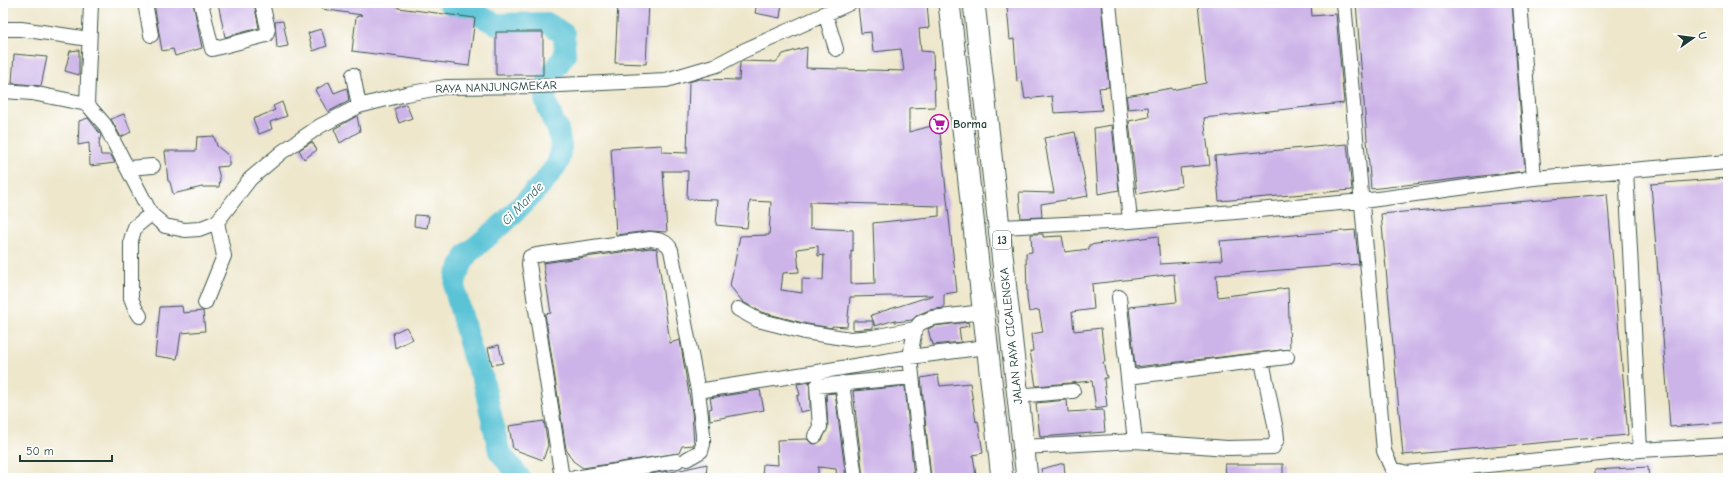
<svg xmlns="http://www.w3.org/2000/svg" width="1731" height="481" font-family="'Comic Neue',sans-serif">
<rect width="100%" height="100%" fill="#fff"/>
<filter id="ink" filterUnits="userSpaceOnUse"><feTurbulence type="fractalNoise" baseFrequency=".025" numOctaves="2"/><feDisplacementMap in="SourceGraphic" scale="8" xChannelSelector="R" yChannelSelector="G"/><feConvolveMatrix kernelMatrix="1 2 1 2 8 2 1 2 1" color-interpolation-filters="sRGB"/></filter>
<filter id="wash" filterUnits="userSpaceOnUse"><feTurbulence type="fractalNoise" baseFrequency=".012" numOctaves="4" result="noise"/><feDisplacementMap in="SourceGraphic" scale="16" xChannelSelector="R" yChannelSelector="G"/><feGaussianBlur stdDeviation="0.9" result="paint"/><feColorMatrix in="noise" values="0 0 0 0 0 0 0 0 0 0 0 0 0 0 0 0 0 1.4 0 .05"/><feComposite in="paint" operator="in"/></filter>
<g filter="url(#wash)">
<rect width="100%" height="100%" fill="#eee7cc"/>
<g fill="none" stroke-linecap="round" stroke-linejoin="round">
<path stroke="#5ac3d6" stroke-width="22" d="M449 3 468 10 496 24 547 23 564 34 565 55 548 79 545 99 553 121 558 129 561 147 558 163 543 183 504 223 467 254 456 276 455 290 473 357 483 379 499 451 520 478"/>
</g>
<g id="blocks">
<path fill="#ccb3e8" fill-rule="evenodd" d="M154 3H193L202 48 175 56 173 49 162 51Z
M218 3H254L259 28 225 37Z
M322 3H399L398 8 475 18 469 66 352 51 356 17 362 15 321 9Z
M618 3H649L646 64 615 63Z
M757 3H782L780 18 755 13Z
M864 3H927L929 28 919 29 921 51 933 52 935 107 909 108V132L939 124 957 292 944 294V308L929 310 917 315 912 320 895 322V320L875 326 871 315 934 295 850 297 847 327 832 326V328L807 324 761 312 743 302 730 286 740 236 769 235 771 202 750 201 747 228 716 225 718 200 687 199 688 171H663L667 232 649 231 616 235 611 148 662 145V152L687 153 689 82 699 79 739 80 740 62 742 61 776 62 783 54 807 47 806 68 904 71 901 49 873 52 871 32 861 33 858 6ZM810 202 939 206V216L873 223 875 283 851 284V251L853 252V230L810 228ZM818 246V256L824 255 823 280 802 279V293L781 290 783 273 799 272 797 249Z
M1030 3H1101L1109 87 1099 88 1102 110 1054 113 1052 96 1025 99 1022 81 1017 82 1014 39 1010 40 1007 7Z
M1198 3H1311L1312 16 1336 14 1344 103 1204 118 1210 165 1180 168 1182 186 1137 194 1129 121 1149 117 1148 107 1128 109 1126 96 1172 88V90L1206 83Z
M1356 3H1512L1525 171 1371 189Z
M283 21 288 46 277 48 275 22Z
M321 29 327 46 313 51 308 33Z
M496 32H543V75H496Z
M79 50V75L65 71 70 51Z
M14 54 47 57 41 86 12 83Z
M329 82 334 93 347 88 349 101 328 112 315 90Z
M282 102 287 116 270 122 272 129 259 134 253 119 275 110 273 106Z
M406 104 412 118 399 123 394 109Z
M124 114 131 132 121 137 111 119Z
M357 116 360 131 340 143 334 129Z
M88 118 101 135 99 143 101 155H111L115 163 90 166 89 143 78 145 79 121Z
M1112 125 1119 190 1098 194 1094 128Z
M1075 132 1088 196 1041 204 1042 217 1021 218 1019 192 1054 193 1044 138Z
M214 136 217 146 229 156V166L217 167 220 179 219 187H202L173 194 170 182 168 181 165 151H196L197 137Z
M312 142 317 150 304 159 299 150Z
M1347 144 1352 190 1219 201 1215 156Z
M1728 178V422L1670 427 1651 184Z
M1607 194 1628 435 1403 455 1381 214Z
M415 215 429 216 427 228 414 226Z
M1355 230 1359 264 1216 275 1218 297 1288 288 1290 349 1135 367 1129 307 1177 302 1174 274 1092 284 1094 309 1072 312 1074 331 1101 328 1105 362H1103L1107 378H1104L1107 407 1096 409 1092 381 1036 386 1030 351H1033L1031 334 1043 332 1039 310 1029 312 1027 298 1026 253 1032 252 1031 234H1043V237L1062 236 1065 252 1089 249V245L1158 236 1160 264 1222 260 1220 241Z
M650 248 657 249 670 343 680 340 692 412 694 445 682 446 679 453 583 468 573 461 566 449 545 314 551 313 543 263Z
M182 306 183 313 203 311 205 331 181 333 177 359 155 356 160 307Z
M853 321H873V328L853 330Z
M968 322 969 326 959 328 961 342 933 345 932 341H931L928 329 934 326Z
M406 327 413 339 395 348 393 333Z
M499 345 503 363 492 365 488 348Z
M938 375 940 386 970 383 976 422 978 421 983 453 973 455 976 476 964 478H931L921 378Z
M810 382V410L800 412 797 396 800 395 797 384Z
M905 386 914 478H863L853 391Z
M760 390 764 410 710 420 709 409 712 408 710 398Z
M835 393 846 478H837L836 469 818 467V478H762L763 464 778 465 777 440 807 439 811 443 815 444 822 440 828 427 826 394Z
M1067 400 1068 412 1103 410 1105 432 1040 437 1036 403Z
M544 421 548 445 543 460 513 449 509 426Z
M1064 463 1065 476 1043 478 1041 469Z
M707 464 706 478H627L668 471 667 473Z
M1225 464H1283V478H1226Z
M1648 467 1649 478H1595V470Z"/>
</g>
</g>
<g filter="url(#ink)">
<use href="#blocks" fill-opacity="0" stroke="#3e564b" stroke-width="1"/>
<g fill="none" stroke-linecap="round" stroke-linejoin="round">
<g stroke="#3e564b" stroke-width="16">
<path id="minor" d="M145 3 151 35
M201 3 212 49 266 35 268 29 262 3
M1109 3 1130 221
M1344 3 1384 451 1392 469 1407 473 1640 450 1728 445
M1520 3 1534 178
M825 13 836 49
M3 29H21L89 39
M353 75 359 106
M3 91 32 93 87 104 105 125 151 214 165 226 185 230 199 229 217 222 250 179 282 152 320 126 359 106 406 94 445 87 539 86 666 80 717 65 743 51 850 3
M87 104 91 3
M128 168 153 166
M1626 170 1640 450
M1000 227 1130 221 1363 201 1534 178 1728 162
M1119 297 1135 441
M205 303 224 256 217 222
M738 309 758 320 805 332 850 339 873 337 915 329
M140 316 135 308 131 298V240L135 227 151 214
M1128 377 1287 357
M842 383 855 478
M698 391 910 357 986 347
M1017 396 1073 391
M815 436 820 427 817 386 911 377
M1023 447 1135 441 1227 448 1273 447 1277 439 1276 430 1262 361
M568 478 564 477 561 472 529 264 530 257 537 255 650 239C660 240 667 241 671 250L698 391 703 434V444L701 451 687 459
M575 478 677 461
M923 478 910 357 915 329 920 323 932 318 983 312"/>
</g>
<g stroke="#3e564b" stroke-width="23">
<path id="highway" d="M949 3 1002 478
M974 3 1027 478"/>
</g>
<use href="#minor" stroke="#fff" stroke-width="14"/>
<use href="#highway" stroke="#fff" stroke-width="21"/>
</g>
</g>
<defs>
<g id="supermarket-ring" transform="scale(1)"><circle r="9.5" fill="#fff" stroke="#b5179e" stroke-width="1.5"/><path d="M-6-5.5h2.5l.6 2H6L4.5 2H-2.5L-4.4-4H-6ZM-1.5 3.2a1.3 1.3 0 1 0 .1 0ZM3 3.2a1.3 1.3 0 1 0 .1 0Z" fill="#b5179e"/></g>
</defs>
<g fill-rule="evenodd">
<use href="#supermarket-ring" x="939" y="124"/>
</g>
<g text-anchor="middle" stroke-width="4" stroke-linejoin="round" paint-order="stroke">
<rect fill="#fff" stroke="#627771" stroke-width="1" x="993" y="231" width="18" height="18" rx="3"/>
<g font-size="11" font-weight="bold" fill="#1f3d34">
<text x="1002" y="244">13</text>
</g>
<g font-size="12" fill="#1f3d34" stroke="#fff">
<text transform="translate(496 87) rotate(-2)" y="4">RAYA NANJUNGMEKAR</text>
<text transform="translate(1011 336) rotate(-96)" y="4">JALAN RAYA CICALENGKA</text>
</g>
<g font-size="12" font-weight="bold" fill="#1f3d34" stroke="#fff" text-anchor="start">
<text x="953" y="128">Borma</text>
</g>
<g font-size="13" font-style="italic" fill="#316565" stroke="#fff">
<text transform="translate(522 203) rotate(-46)" y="5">Ci Mande</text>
</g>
</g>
<rect width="1731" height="481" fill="none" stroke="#fff" stroke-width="16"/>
<g transform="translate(1693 38) rotate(76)" stroke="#ffffff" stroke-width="3" paint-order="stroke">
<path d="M0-3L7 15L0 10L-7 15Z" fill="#1f3d34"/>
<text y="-6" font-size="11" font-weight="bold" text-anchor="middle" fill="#1f3d34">U</text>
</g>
<path d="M20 455v6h92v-6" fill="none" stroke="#1f3d34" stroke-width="2"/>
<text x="26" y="455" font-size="12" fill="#1f3d34" stroke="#ffffff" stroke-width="3" paint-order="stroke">50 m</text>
</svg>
